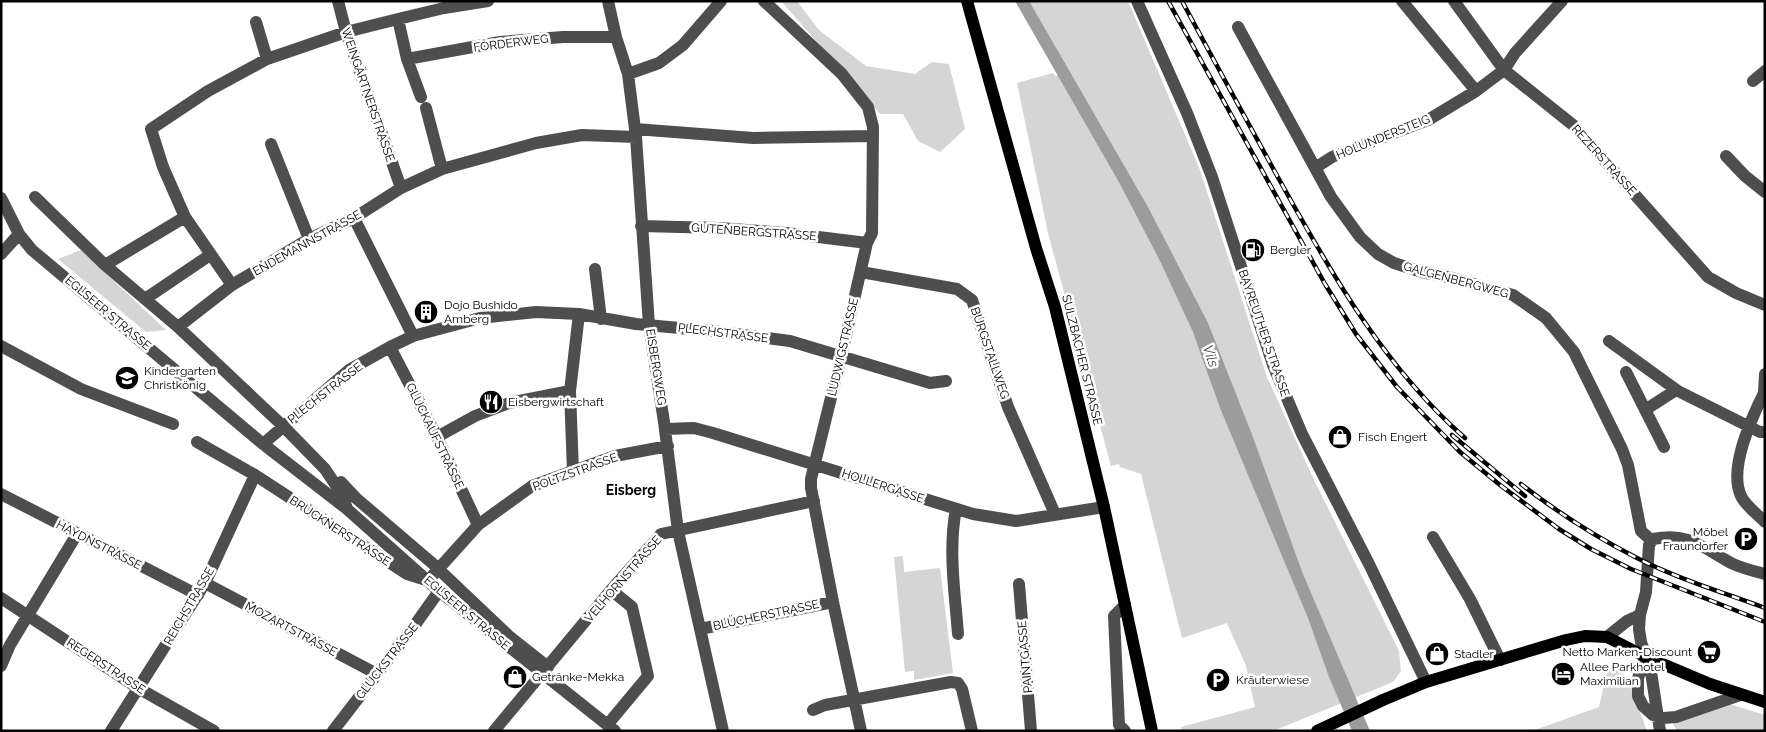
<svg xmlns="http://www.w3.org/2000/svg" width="1766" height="732" font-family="Raleway,sans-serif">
<rect width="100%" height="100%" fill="#fff"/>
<path fill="#d5d5d5" d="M781 1H797L819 30 866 66 915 74 932 62 949 64 965 129 940 152 918 141 903 114H880Z
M1025 1H1128L1200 170 1267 377 1315 482 1399 651 1401 671 1393 682 1273 731H1182L1181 727 1255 707 1246 666 1227 623 1182 638 1141 474 1120 467 1119 464 1111 466 1048 233 1017 83 1053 73 1055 76 1067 72Z
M81 250 166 330 146 332 58 259Z
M903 556 904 572 940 568 953 673 914 680V671L905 672 894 557Z
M1612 668 1627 676 1647 731H1532L1599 707 1606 675Z
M1726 703 1765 715V731H1677L1672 722Z"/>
<path fill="#9c9c9c" d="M1015 1H1029L1148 207 1208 323 1251 432 1303 574 1370 731H1352L1329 677 1308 618 1220 408 1193 332 1160 261 1120 184Z"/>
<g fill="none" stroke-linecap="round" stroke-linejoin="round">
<path stroke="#4e4e4e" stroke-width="12" d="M338 1 346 32 401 188
M608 1 616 37 628 74 636 137 649 325 664 422 678 531 723 731
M764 1 842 74 868 107 873 127 872 233 867 243 841 357 811 479V488L833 602 861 731
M1137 1 1187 113 1212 177 1273 365 1302 434 1369 564 1426 682
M1402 1 1476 91
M1454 1 1504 70 1573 125 1708 277 1736 293 1765 305
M398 19 407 59 421 97
M256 22 267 59
M1238 27 1331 197 1360 237 1378 254 1394 263 1422 272 1452 278 1513 295 1546 318 1574 352 1622 449 1628 465 1641 531 1652 541
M407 59 500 42 563 37H616
M628 74 659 63 683 45 721 1
M1753 81 1765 71
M426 108 442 169
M635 129 753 138 873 136
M271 144 309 239
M1726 156 1745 176 1765 192
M1315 168 1332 157 1428 120 1476 91 1504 70 1515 53 1562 1
M35 197 105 265 178 327 283 426 325 469 343 496 347 509
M1 198 19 234 32 250 263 444 347 509 439 591 615 731
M354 218 413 336
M641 226 719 228 786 233 867 243
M1 254 19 234
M105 265 185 217
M595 269 601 319
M861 272 957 289 972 300 1008 407 1055 514
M232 285 185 217 163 167 151 129 208 91 267 59 346 32 398 19 444 8 488 1
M145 299 210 255
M178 327 232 285 309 239 354 218 401 188 442 169 536 143 582 135 636 137
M1609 341 1678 391 1760 432H1765
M1 346 81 389 173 424
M390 347 437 437 478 525
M1626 372 1664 447
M1765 391C1752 417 1728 468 1741 496 1745 505 1757 514 1765 522
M1764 392 1765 374
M1645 410 1676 390
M665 429 694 428 713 433 973 514 1016 521 1104 507
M437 437 475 416 509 403 570 391
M197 442 255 475 407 574 423 579
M263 444 349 370 390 347 413 336 480 318 536 312 579 314 636 324 712 331 790 341 930 383 946 381
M573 472 570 391 579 314
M341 482 357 499 432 563 510 637 548 667
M1 494 198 595
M956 509C948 550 955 593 958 634
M1433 537 1470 599 1500 660
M433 575 478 525 532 486 615 456 668 446
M205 583 377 674
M1019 584 1031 731
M1 598 138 688 214 731
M700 629 833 602
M1607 637 1627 621 1640 615
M1646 656 1638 678V696L1643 706 1653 715 1663 718 1676 717 1740 695
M1 666 10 645 77 534
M813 710 825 705 951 682 958 683 962 689 972 731
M608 724 648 676 632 607 611 590
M111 731 205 583 255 475
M333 731 417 622 439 591
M494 731 611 590 661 534 814 501
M1125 731 1119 725 1114 616 1125 605
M1660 731 1651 672 1641 642 1639 629 1640 615 1646 592 1649 545 1653 539C1689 532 1702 547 1731 563 1741 568 1753 571 1765 574"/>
<path stroke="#000" stroke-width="12" d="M967 1 1036 248 1055 307 1104 507 1152 731
M1317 731 1383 700 1426 682 1566 640 1585 636 1607 637 1646 657 1710 684 1765 702"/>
<g stroke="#000" stroke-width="4.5">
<path id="rail" d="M1168 1 1325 284 1356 334 1397 387 1460 452 1500 485 1559 529 1591 549 1631 569 1765 622
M1182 1C1214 61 1247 121 1280 181 1331 273 1385 368 1465 438
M1452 435 1525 496
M1521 484C1557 512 1596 537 1637 558 1678 579 1722 592 1765 608"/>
</g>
<use href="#rail" stroke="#fff" stroke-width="2.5" stroke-dasharray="8" stroke-linecap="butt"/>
</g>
<defs>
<g id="fuel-disc" transform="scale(1.25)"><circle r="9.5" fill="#000" stroke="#fff"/><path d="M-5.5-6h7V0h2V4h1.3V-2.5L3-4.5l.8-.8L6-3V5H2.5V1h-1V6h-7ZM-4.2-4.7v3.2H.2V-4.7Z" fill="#fff"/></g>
<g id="building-disc" transform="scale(1.25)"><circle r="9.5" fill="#000" stroke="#fff"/><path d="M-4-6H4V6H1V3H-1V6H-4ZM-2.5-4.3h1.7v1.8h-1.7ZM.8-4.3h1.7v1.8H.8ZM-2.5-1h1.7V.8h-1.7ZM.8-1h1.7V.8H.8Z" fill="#fff"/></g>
<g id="school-disc" transform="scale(1.25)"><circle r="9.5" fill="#000" stroke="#fff"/><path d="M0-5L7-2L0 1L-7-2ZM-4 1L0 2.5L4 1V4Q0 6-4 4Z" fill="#fff"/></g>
<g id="restaurant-disc" transform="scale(1.25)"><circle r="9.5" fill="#000" stroke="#fff"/><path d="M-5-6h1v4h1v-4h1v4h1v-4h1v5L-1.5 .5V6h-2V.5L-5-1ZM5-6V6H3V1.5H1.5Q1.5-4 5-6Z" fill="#fff"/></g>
<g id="shop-disc" transform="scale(1.25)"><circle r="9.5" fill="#000" stroke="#fff"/><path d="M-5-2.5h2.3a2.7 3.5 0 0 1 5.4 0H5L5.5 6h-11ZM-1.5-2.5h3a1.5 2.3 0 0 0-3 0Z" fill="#fff"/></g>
<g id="parking-disc" transform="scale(1.25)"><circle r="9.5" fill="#000" stroke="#fff"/><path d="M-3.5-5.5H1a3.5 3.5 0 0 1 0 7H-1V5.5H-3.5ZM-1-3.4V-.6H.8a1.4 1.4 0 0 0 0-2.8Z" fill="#fff"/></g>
<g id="supermarket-disc" transform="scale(1.25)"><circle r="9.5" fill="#000" stroke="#fff"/><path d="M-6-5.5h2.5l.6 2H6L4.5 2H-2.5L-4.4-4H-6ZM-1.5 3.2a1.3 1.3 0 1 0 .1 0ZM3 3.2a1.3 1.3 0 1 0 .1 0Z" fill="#fff"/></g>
<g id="hotel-disc" transform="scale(1.25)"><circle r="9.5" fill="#000" stroke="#fff"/><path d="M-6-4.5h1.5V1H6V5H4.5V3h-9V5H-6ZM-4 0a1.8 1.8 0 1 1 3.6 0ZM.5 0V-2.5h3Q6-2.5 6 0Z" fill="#fff"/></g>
</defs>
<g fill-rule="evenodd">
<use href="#fuel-disc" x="1253" y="250"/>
<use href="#building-disc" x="426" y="312"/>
<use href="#school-disc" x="127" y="378"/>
<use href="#restaurant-disc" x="491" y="402"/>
<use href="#shop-disc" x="1340" y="437"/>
<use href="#parking-disc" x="1746" y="539"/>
<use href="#supermarket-disc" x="1709" y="652"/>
<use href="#shop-disc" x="1437" y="654"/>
<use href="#hotel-disc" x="1563" y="674"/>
<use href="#shop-disc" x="515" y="677"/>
<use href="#parking-disc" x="1218" y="680"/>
</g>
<g text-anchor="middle" stroke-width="5" stroke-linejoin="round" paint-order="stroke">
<g font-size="12" fill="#000" stroke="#fff">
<text transform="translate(511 43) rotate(-7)" y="4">FÖRDERWEG</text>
<text transform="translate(368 95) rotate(71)" y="4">WEINGÄRTNERSTRASSE</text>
<text transform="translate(1383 137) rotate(-22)" y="4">HOLUNDERSTEIG</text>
<text transform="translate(1604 160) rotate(48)" y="4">REZERSTRASSE</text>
<text transform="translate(754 232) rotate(4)" y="4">GUTENBERGSTRASSE</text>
<text transform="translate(307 243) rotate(-29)" y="4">ENDEMANNSTRASSE</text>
<text transform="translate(1456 280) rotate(15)" y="4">GALGENBERGWEG</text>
<text transform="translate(108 313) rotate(40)" y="4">EGLSEER STRASSE</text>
<text transform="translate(723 333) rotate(7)" y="4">PLECHSTRASSE</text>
<text transform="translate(1264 333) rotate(71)" y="4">BAYREUTHER STRASSE</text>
<text transform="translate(843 347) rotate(-77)" y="4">LUDWIGSTRASSE</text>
<text transform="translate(990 353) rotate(71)" y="4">BURGSTALLWEG</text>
<text transform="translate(1082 360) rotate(76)" y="4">SULZBACHER STRASSE</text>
<text transform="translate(656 367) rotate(81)" y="4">EISBERGWEG</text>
<text transform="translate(325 393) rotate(-38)" y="4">PLECHSTRASSE</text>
<text transform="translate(435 436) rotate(64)" y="4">GLÜCKAUFSTRASSE</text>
<text transform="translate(575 472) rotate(-20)" y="4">POLTZSTRASSE</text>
<text transform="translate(883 486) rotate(18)" y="4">HOLLERGASSE</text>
<text transform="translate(340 531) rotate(33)" y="4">BRUCKNERSTRASSE</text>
<text transform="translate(99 545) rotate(27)" y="4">HAYDNSTRASSE</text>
<text transform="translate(623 579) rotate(-49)" y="4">VELHORNSTRASSE</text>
<text transform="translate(189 606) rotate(-60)" y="4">REICHSTRASSE</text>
<text transform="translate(467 613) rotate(40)" y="4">EGLSEER STRASSE</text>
<text transform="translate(766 615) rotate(-12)" y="4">BLÜCHERSTRASSE</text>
<text transform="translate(291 629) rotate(28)" y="4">MOZARTSTRASSE</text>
<text transform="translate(1025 657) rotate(-95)" y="4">PAINTGASSE</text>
<text transform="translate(387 661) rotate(-52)" y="4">GLUCKSTRASSE</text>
<text transform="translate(106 666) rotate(33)" y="4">REGERSTRASSE</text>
</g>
<g font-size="12" fill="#000" stroke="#fff" text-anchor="start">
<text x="1270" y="254">Bergler</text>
<text x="444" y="309">Dojo Bushido<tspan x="444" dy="14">Amberg</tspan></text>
<text x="144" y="375">Kindergarten<tspan x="144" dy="14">Christkönig</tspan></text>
<text x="508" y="406">Eisbergwirtschaft</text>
<text x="1358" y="441">Fisch Engert</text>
<text x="1728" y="536" text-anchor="end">Möbel<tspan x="1728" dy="14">Fraundorfer</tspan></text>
<text x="1692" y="656" text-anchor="end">Netto Marken-Discount</text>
<text x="1454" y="658">Stadler</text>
<text x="1580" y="671">Allee Parkhotel<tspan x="1580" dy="14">Maximilian</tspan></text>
<text x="532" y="681">Getränke-Mekka</text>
<text x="1236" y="684">Kräuterwiese</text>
</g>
<g font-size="14" font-style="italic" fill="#3d3d3d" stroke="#fff">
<text transform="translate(1211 356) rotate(71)" y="5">Vils</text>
</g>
<g font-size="14" font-weight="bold" fill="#000" stroke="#fff">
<text x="631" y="495">Eisberg</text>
</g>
</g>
<rect width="1766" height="732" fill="none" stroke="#000000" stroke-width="5"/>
</svg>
